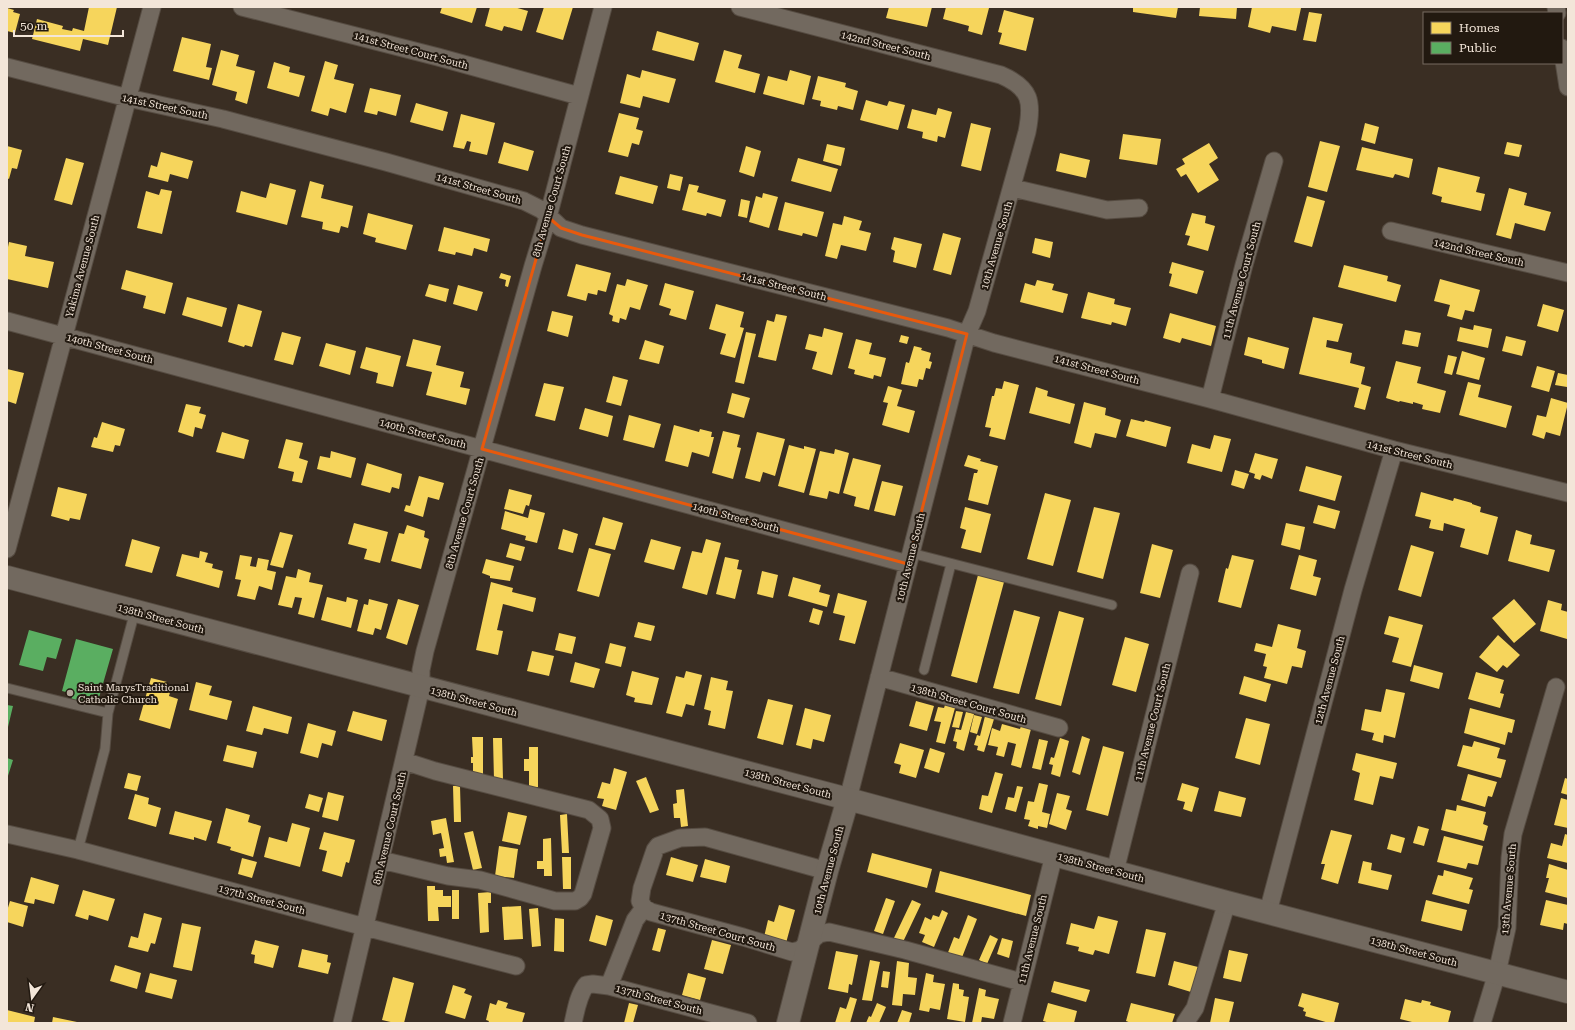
<svg xmlns="http://www.w3.org/2000/svg" width="1575" height="1030" font-family="'Roboto Serif',serif">
<rect width="100%" height="100%" fill="#3a2e23"/>
<path fill="#f6d55c" d="M89 7H117L108 45 83 39 80 51 32 39 37 19 63 26 62 29 72 31 73 28 84 31Z
M442 7H477L472 23 440 13Z
M490 7H514L528 11 522 31 504 26 502 31 485 26Z
M544 7H573L563 40 536 32Z
M889 7H932L927 27 886 18Z
M946 7H984L989 8 982 35 968 31 969 26 943 19Z
M1133 7H1178L1176 18 1133 12Z
M1200 7H1237L1236 19 1199 16Z
M1252 7 1301 8 1296 31 1272 26 1270 33 1248 27Z
M7 8 14 10 13 12 20 14 15 33 7 31Z
M1004 10 1034 18 1026 51 999 44 1002 33 998 32Z
M1309 12 1322 14 1316 42 1303 40Z
M657 31 699 43 694 61 652 50Z
M182 37 211 44 206 67 212 68 209 80 173 71Z
M221 50 239 55 236 66 255 71 247 104 235 100 237 92 212 85Z
M724 50 742 55 738 68 760 74 755 93 715 82Z
M325 61 338 65 334 79 354 84 346 113 330 108 328 116 311 111Z
M274 62 290 67 289 72 305 76 299 97 267 88Z
M642 70 676 79 669 103 643 96 640 108 620 103 627 74 640 78Z
M790 70 811 76 804 105 763 94 768 76 787 81Z
M818 76 846 83 845 87 858 91 853 110 838 106 837 110 820 106 821 101 812 99Z
M370 88 401 95 396 116 378 111 377 115 364 112Z
M866 100 887 106 889 101 905 105 898 130 860 120Z
M416 103 448 112 443 131 410 122Z
M938 108 952 112 945 138 938 136 937 142 922 138 923 132 907 128 912 109 936 115Z
M619 113 639 118 636 129 643 131 639 145 632 143 628 157 608 152Z
M461 114 495 123 487 155 469 151 471 142 467 141 464 149 453 147Z
M971 123 991 128 981 171 961 166Z
M1365 123 1379 127 1375 144 1361 140Z
M1123 134 1161 139 1157 165 1119 159Z
M1320 141 1340 146 1327 192 1308 187Z
M504 142 534 151 528 171 498 163Z
M1507 142 1522 145 1519 157 1504 154Z
M1209 143 1218 158 1209 164 1219 180 1198 193 1186 174 1181 177 1176 169 1185 164 1182 159Z
M827 144 845 148 841 166 823 161Z
M7 146 22 150 17 169 12 168 9 179 7 178Z
M746 146 761 151 754 177 739 172Z
M1362 147 1413 159 1409 178 1395 174 1393 178 1356 170Z
M161 152 193 161 188 179 170 174 168 182 148 177 151 165 157 167Z
M1060 153 1090 160 1086 178 1056 171Z
M66 158 84 163 72 205 54 200Z
M798 158 838 169 831 192 791 181Z
M1438 167 1480 177 1476 192 1485 194 1481 211 1441 202 1442 197 1432 194Z
M670 174 683 177 680 191 667 188Z
M620 176 658 186 653 204 615 194Z
M310 181 324 185 321 198 353 206 348 228 341 226 339 233 322 229 323 222 301 217Z
M270 183 296 190 287 225 236 212 241 191 266 198Z
M689 184 699 186 697 192 726 200 721 217 707 213 706 216 682 210Z
M1509 188 1527 193 1524 205 1551 212 1545 231 1515 223 1511 239 1496 235Z
M161 189 172 191 162 234 137 228 146 191 159 195Z
M763 193 778 197 769 228 749 222 756 196 762 198Z
M1307 196 1325 201 1312 247 1294 242Z
M741 199 750 201 747 218 738 216Z
M785 202 824 212 817 237 803 233 802 236 778 230Z
M368 213 413 225 406 250 375 242 376 238 363 234Z
M1192 213 1206 216 1205 223 1215 226 1208 251 1187 245 1190 236 1185 235Z
M844 216 862 221 859 230 871 233 866 251 841 245 837 259 825 256 833 223 842 225Z
M444 227 490 239 487 252 474 248 472 256 456 252 455 255 438 251Z
M943 233 961 238 951 275 933 270Z
M894 237 922 244 916 268 893 262 895 251 891 249Z
M1035 238 1053 242 1050 258 1032 253Z
M9 242 27 246 25 256 54 262 48 288 7 279V252Z
M1172 262 1204 271 1197 294 1169 286 1172 274 1169 273Z
M576 264 611 273 606 292 598 290 597 295 588 293 586 301 567 296Z
M1344 265 1388 276 1387 281 1401 285 1396 302 1338 287Z
M126 270 173 283 165 314 143 308 146 296 121 289Z
M501 273 511 276 508 287 505 286 506 280 499 278Z
M627 279 648 285 640 310 630 307 626 320 620 318 619 323 612 321 613 316 609 314 617 284 625 286Z
M1440 279 1480 290 1474 312 1465 310 1462 320 1447 316 1450 305 1434 301Z
M1037 280 1054 284 1052 290 1068 294 1063 313 1020 302 1025 283 1035 286Z
M665 283 694 291 686 320 669 315 671 309 659 305Z
M429 284 449 289 446 302 425 296Z
M458 285 483 292 477 311 453 304Z
M1088 292 1115 299 1114 304 1131 308 1126 326 1112 322 1111 325 1081 318Z
M187 297 227 308 222 327 182 315Z
M238 304 262 311 252 347 245 345 244 347 228 342Z
M716 304 744 312 740 327 744 328 735 358 720 354 726 334 709 329Z
M1543 304 1564 310 1558 332 1537 326Z
M552 311 573 316 568 337 547 331Z
M1170 313 1216 326 1211 346 1182 338 1180 343 1163 338Z
M776 314 787 316 776 361 758 357 767 320 774 322Z
M1313 317 1343 324 1338 342 1327 340 1326 347 1352 353 1350 363 1365 367 1361 384 1371 387 1365 410 1354 407 1359 388 1299 374Z
M1474 325 1492 329 1488 348 1457 341 1460 327 1473 330Z
M824 328 843 333 832 375 812 369 817 352 805 349 809 334 822 337Z
M1405 330 1421 333 1418 347 1402 344Z
M282 332 301 337 293 365 274 360Z
M746 332 756 334 744 384 735 382Z
M901 335 909 337 907 344 899 342Z
M1506 336 1526 341 1522 356 1502 351Z
M1248 337 1289 348 1284 369 1262 363V360L1244 355Z
M413 339 441 346 436 365 464 372 460 387 470 389 466 405 426 395 432 372 406 366Z
M856 339 872 343 869 354 886 358 881 377 874 375 873 379 854 374 855 370 848 368Z
M645 340 664 346 659 364 639 359Z
M326 343 356 351 350 375 319 366Z
M914 346 922 348 921 350 931 353 929 361 932 362 930 369 926 368 923 380 919 379 917 387 901 384 906 362 909 363Z
M366 347 401 356 393 387 376 383 378 373 360 368Z
M1462 351 1485 358 1479 380 1456 374Z
M1448 355 1457 357 1452 375 1444 373Z
M1396 361 1421 367 1417 383 1446 391 1440 413 1422 409 1423 405 1413 402V404L1400 401 1399 402 1386 398Z
M1537 366 1555 371 1549 392 1531 387Z
M7 369 24 373 16 404 7 401Z
M1558 373 1568 375 1567 387 1555 385Z
M613 376 628 380 621 406 606 402Z
M1004 381 1019 385 1005 440 989 436 991 428 985 427 992 396H994L996 388 1002 389Z
M1468 382 1481 385 1478 397 1512 406 1506 428 1459 415Z
M544 383 564 387 555 421 535 416Z
M888 386 902 390 897 406 915 411 909 433 882 425 888 403 883 402Z
M1036 387 1048 391 1047 396 1075 404 1070 424 1029 413Z
M732 393 750 398 744 418 727 413Z
M1551 398 1568 403 1560 436 1546 432 1544 439 1532 435 1537 415 1546 417Z
M1084 402 1106 408 1105 415 1121 420 1116 438 1095 433 1091 448 1074 443Z
M186 404 201 407 199 413 206 415 202 429 195 427 193 437 178 432Z
M585 408 613 416 608 437 579 429Z
M629 415 661 424 654 448 623 440Z
M1131 419 1144 422 1145 420 1171 427 1166 447 1126 436Z
M102 422 125 429 120 446 115 445 113 452 91 447 94 437 97 438Z
M674 425 699 432 700 429 712 432 711 437H714L709 457 692 452 688 467 665 461Z
M723 431 740 435 737 447 741 448 733 479 712 473Z
M222 432 249 440 244 459 216 452Z
M757 432 785 439 775 476 763 472 760 482 745 478Z
M1214 435 1231 439 1222 472 1187 463 1192 444 1210 449Z
M286 439 303 443 299 458 308 461 302 483 292 481 294 472 278 468Z
M789 445 804 449V446L816 449 804 493 778 486Z
M835 449 849 453 839 494 829 491 827 499 809 495 820 451 834 454Z
M331 451 356 458 351 478 317 469 320 456 330 458Z
M1255 453 1278 459 1272 479 1262 475 1260 480 1254 478 1255 474 1249 472Z
M968 455 981 459 980 461 998 466 988 505 968 500 974 473H977L978 470 964 466Z
M853 458 881 465 869 510 854 506 856 497 843 493Z
M367 463 402 474 399 489 392 487 390 493 361 485Z
M1306 466 1342 476 1335 501 1299 491Z
M1235 470 1249 474 1244 489 1231 485Z
M419 476 444 483 439 500 428 497 423 517 404 511 406 505 410 506Z
M882 481 903 486 895 516 874 511Z
M58 487 87 494 80 520 70 518 69 521 51 516Z
M509 489 532 495 529 506 526 505 523 514 504 509Z
M1421 492 1453 501 1454 498 1472 503V504L1481 507 1480 512 1498 517 1488 555 1460 547 1465 529 1444 523 1443 531 1429 528 1431 520 1415 516Z
M1045 493 1071 500 1053 566 1027 559Z
M1318 505 1340 511 1335 529 1313 523Z
M965 507 991 514 981 553 961 548 966 530 960 528Z
M1094 507 1120 513 1103 579 1077 572Z
M530 509 545 513 537 543 525 540 526 536 501 529 505 511 528 518Z
M603 517 623 523 615 550 595 545Z
M354 523 388 532 380 563 364 559 367 549 348 544Z
M1286 523 1305 527 1300 550 1281 545Z
M407 525 425 531 424 537 429 539 421 569 391 561 399 533 404 534Z
M563 529 578 534 573 553 558 549Z
M1516 530 1532 535 1530 544 1555 550 1549 572 1508 561Z
M280 532 293 535 283 568 270 565Z
M132 539 160 547 152 573 125 566Z
M651 539 681 547 674 570 644 562Z
M706 539 721 543 707 595 682 588 692 551 702 553Z
M510 543 525 547 521 561 506 557Z
M1152 544 1173 550 1160 598 1140 593Z
M1411 545 1434 552 1421 597 1398 590Z
M589 548 611 554 599 597 577 591Z
M200 551 208 553 205 562 213 564 212 568 223 571 219 588 176 576 182 554 199 558Z
M240 555 252 557 250 566 256 567 258 558 269 560 267 570 276 572 272 590 259 586 255 600 237 596 241 580 235 579Z
M1232 555 1254 560 1241 608 1218 602 1226 568 1228 569Z
M1299 555 1317 560 1313 576 1321 578 1316 596 1290 589Z
M725 557 739 560 737 569 742 570 735 599 716 594Z
M486 559 514 566 510 581 490 578V576L482 573Z
M298 569 311 573 309 582 323 585 314 618 298 614 302 598 295 597 292 608 278 605 286 576 296 578Z
M762 571 778 575 773 598 757 594Z
M978 575 1004 582 977 683 951 676Z
M793 577 821 585 819 592 830 595 827 607 788 596Z
M491 582 513 588 512 592 536 598 533 612 503 604 497 630 503 631 498 655 476 650Z
M838 593 867 601 855 644 839 640 845 616 833 613Z
M327 597 346 602 347 597 358 600 351 628 321 620Z
M369 599 388 604 381 630 375 628 373 635 357 631 364 604 368 605Z
M398 599 419 605 407 645 386 638Z
M1514 599 1536 624 1514 643 1492 618Z
M1548 600 1562 604 1561 610 1568 612 1567 639 1540 631Z
M813 608 823 611 819 625 809 622Z
M1014 610 1040 617 1019 694 993 688Z
M1059 611 1084 618 1061 706 1035 699Z
M1389 616 1423 625 1411 667 1392 662 1399 638 1384 634Z
M638 622 655 626 651 641 634 637Z
M1278 624 1301 630 1297 648 1306 651 1302 668 1292 666 1287 684 1264 678 1267 667 1263 666 1266 654 1254 651 1256 643 1272 647Z
M559 633 576 637 572 654 555 650Z
M1498 635 1520 655 1507 668 1503 665 1497 672 1479 657Z
M1125 637 1149 644 1136 692 1112 685Z
M610 643 626 647 621 667 605 663Z
M532 651 554 656 549 676 527 671Z
M575 662 600 669 594 688 570 682Z
M1414 665 1443 673 1439 689 1410 681Z
M632 671 659 678 652 705 634 702 635 698 626 695Z
M686 671 702 675 694 706 686 704 682 717 666 713 676 676 684 678Z
M1476 672 1504 680 1500 693 1504 694 1500 708 1468 699Z
M1244 676 1271 684 1266 702 1239 694Z
M711 677 728 681 726 690 733 691 725 729 708 725 711 711 704 709Z
M151 678 167 682 165 687 171 689 169 696 178 699 170 729 139 720Z
M196 682 212 686 209 695 232 701 227 720 189 710Z
M1386 689 1405 693 1395 738 1384 735 1383 743 1372 740 1374 733 1361 730 1365 709 1381 712Z
M768 699 793 705 783 745 757 738Z
M916 701 934 706 927 731 909 726Z
M945 705 955 708 945 744 936 742 941 722 934 721 938 707 944 708Z
M253 706 292 717 288 734 264 728 262 735 246 731Z
M805 708 831 715 824 742 813 739 811 749 796 745Z
M1470 708 1515 720 1512 733 1508 732 1505 745 1464 733Z
M353 711 387 720 382 741 347 731Z
M956 711 963 712 959 728 952 727Z
M966 712 974 714 964 751 956 748 957 742 953 741 956 729 961 730Z
M974 715 982 717 977 734 970 732Z
M985 716 994 719 984 752 977 750 978 746 974 745 977 735 980 736Z
M1246 718 1270 724 1260 765 1235 758Z
M308 723 336 731 332 746 322 743 318 758 300 753Z
M1002 724 1020 729 1021 726 1031 729 1021 768 1011 765 1016 744 1008 742 1004 757 996 755 998 747 988 745 992 728 1000 731Z
M1082 736 1090 739 1080 775 1072 772Z
M472 737H483V775H473V763H471V757H473Z
M493 738H502L503 780H494Z
M1060 738 1069 741 1060 777 1051 774 1053 765 1049 764 1051 757 1054 758Z
M1039 739 1048 741 1041 770 1032 768Z
M1474 741 1500 748 1497 758 1506 760 1501 778 1457 766 1463 745 1472 747Z
M900 743 924 750 916 778 899 773 901 765 894 763Z
M227 745 257 752 253 768 223 761Z
M1103 746 1124 752 1108 816 1086 810Z
M529 747H538V787H529V771H524V759H529Z
M930 748 945 753 939 773 924 768Z
M1356 753 1397 763 1393 779 1380 776 1373 805 1354 800 1360 773 1352 770Z
M614 768 627 772 616 810 602 806 604 799 597 798 602 782 610 784Z
M995 772 1003 774 992 813 979 809 982 795 988 796Z
M128 773 141 776 137 791 124 788Z
M1468 774 1497 782 1492 797 1488 796 1485 807 1461 800Z
M646 777 659 810 650 813 636 781Z
M1565 778 1568 779V795L1561 793Z
M1039 783 1048 785 1042 812 1050 814 1047 828 1038 826V829L1028 826 1030 820 1024 819 1028 801 1034 802Z
M1182 783 1199 788 1192 812 1183 809 1185 802 1177 800Z
M453 786H460L461 822H454Z
M1017 786 1023 787 1016 812 1005 809 1008 797 1014 798Z
M684 789 688 826 681 827 680 818H674L673 804 677 803 676 790Z
M1219 791 1246 798 1241 817 1214 811Z
M328 792 344 796 338 821 322 817Z
M1057 793 1070 796 1066 809 1072 811 1066 830 1049 824Z
M135 794 149 798 148 804 161 808 156 827 128 819Z
M309 794 323 798 319 812 305 808Z
M1561 798 1568 800V828L1554 825Z
M1457 805 1486 812 1483 824 1488 826 1484 841 1441 830 1446 809 1456 811Z
M226 808 250 815 248 822 261 826 253 857 230 850 231 847 217 843Z
M175 811 212 821 206 841 194 837V840L169 834Z
M508 812 527 816 520 845 502 841Z
M567 814 569 853H562L560 815Z
M446 818 454 862 447 863 446 856 440 857 439 849 444 848 441 833 433 835 431 821Z
M292 823 310 828 300 867 264 857 269 837 287 842Z
M1418 826 1429 829 1424 846 1413 843Z
M1331 830 1352 835 1338 884 1321 879 1325 864H1321Z
M473 831 482 868 473 870 464 833Z
M324 832 355 840 349 863 346 862 342 877 322 871 327 851 319 849Z
M1391 834 1405 838 1401 853 1387 849Z
M1565 834 1568 835V863L1547 858 1551 843 1562 846Z
M1444 836 1483 846 1478 865 1468 863 1466 869 1437 862Z
M551 838 552 876H544V869H537V861H543V839Z
M499 846 518 849 514 878 495 876Z
M872 853 932 869 927 888 867 872Z
M562 857H571V889H563Z
M671 857 698 865 693 882 666 875Z
M242 858 257 862 252 878 238 874Z
M705 859 730 866 726 883 700 877Z
M1363 861 1372 863 1371 870 1392 875 1388 890 1358 883Z
M1549 864 1568 870V898L1545 892 1549 878H1546Z
M1444 870 1473 878 1469 889 1473 890 1469 904 1432 894 1438 875 1443 876Z
M940 871 1031 895 1026 916 935 892Z
M31 877 59 885 54 904 35 899 34 904 24 902Z
M427 886H435V890H443V896H451V907H438L439 921H428Z
M83 890 115 899 108 921 89 915 88 920 75 916Z
M452 890H459V919H452Z
M491 892V903H488L489 932 480 933 478 893Z
M886 898 895 901 883 934 874 931Z
M912 900 921 904 902 944 893 940Z
M1426 900 1467 910 1462 931 1421 921Z
M1546 900 1568 905V924L1564 923 1563 930 1540 925Z
M10 901 28 906 23 927 7 922V911Z
M779 905 795 910 786 943 764 937 768 920 774 922Z
M521 906 523 939 504 940 502 907Z
M538 908 541 946 532 947 529 909Z
M942 910 948 913 934 947 922 942 925 935 919 933 925 917 931 920 933 915 939 917Z
M144 913 162 918 155 944 151 943 148 952 128 947 131 936 138 938Z
M596 915 613 920 606 946 589 941Z
M968 915 977 919 961 960 947 955 954 937 959 939Z
M1098 916 1118 921 1109 954 1095 950 1093 955 1078 951 1079 947 1066 944 1071 923 1094 929Z
M555 918 564 919V952L554 951Z
M182 923 201 927 192 971 173 967Z
M658 928 666 930 660 952 652 950Z
M1146 929 1166 933 1155 977 1136 973Z
M990 935 998 939 987 964 979 960Z
M1002 938 1013 941 1009 958 997 954Z
M255 940 279 946 273 968 254 963 255 955 251 954Z
M712 940 731 945 723 974 704 969Z
M302 949 328 955 327 962 331 963 328 974 298 967Z
M1229 950 1248 954 1241 982 1223 978Z
M836 951 858 955 852 985 849 984 848 993 828 989Z
M870 960 880 962 872 1001 862 1000Z
M897 961 909 963 908 977 917 978 915 995 903 994 902 1006 892 1005Z
M1174 961 1198 967 1191 992 1168 985Z
M115 965 141 973 137 989 110 981Z
M883 971 890 972 888 988 881 987Z
M150 973 177 980 172 999 145 992Z
M688 973 706 978 700 1000 682 995Z
M926 973 934 975 933 982 945 984 940 1010 930 1008 929 1012 919 1010Z
M393 977 414 983 404 1023H395L382 1020Z
M1054 981 1090 990 1086 1002 1051 992Z
M953 983 959 984V989L964 990 963 996 969 997 965 1022 947 1019Z
M453 985 466 989 464 993 472 996 465 1019 445 1013Z
M979 988 986 990 985 996 999 999 994 1019 982 1017 981 1023H972Z
M1302 993 1339 1003 1334 1023H1329L1305 1016 1306 1012 1303 1011 1304 1008 1298 1006Z
M850 997 857 999 850 1023H835L840 1007 846 1009Z
M1215 998 1234 1002 1229 1023H1210Z
M1405 999 1421 1003 1422 1000 1431 1002 1430 1005 1451 1011 1448 1023H1416L1400 1019Z
M498 1000 508 1003 506 1008 525 1013 522 1023H488L489 1021 486 1020 490 1003 496 1005Z
M629 1003 638 1005 633 1023H624Z
M877 1003 886 1007 879 1023H866L869 1016 871 1017Z
M1048 1003 1077 1011 1074 1023H1050L1043 1021Z
M1131 1003 1175 1014 1172 1023H1131L1126 1021Z
M7 1010 35 1017 34 1023H7Z
M902 1010 912 1013 909 1023H897Z
M53 1017 77 1022V1023H52Z"/>
<path fill="#5aae61" d="M29 630 62 639 56 659 47 657 43 671 19 665Z
M76 639 113 649 98 701 90 698 88 705 71 700 73 694 62 691Z
M7 705 13 706 8 727H7Z
M7 758 13 760 7 779Z"/>
<g fill="none" stroke-linecap="round" stroke-linejoin="round">
<g stroke="#564c42" stroke-width="11">
<path id="service" d="M911 553 1112 605
M924 670 951 564
M7 688 108 713
M78 850 105 749 108 713 135 611"/>
</g>
<g stroke="#564c42" stroke-width="19">
<path id="minor" d="M242 7 438 57 579 96
M740 7 1001 75C1031 88 1033 102 1027 132L977 311 967 334 848 799
M1556 7 1557 13
M1562 48 1568 87
M7 67 128 98 223 119 386 162 524 201 542 210 561 228 582 235 948 328 994 343 1210 399 1394 450 1568 493
M1013 188 1107 210 1139 208
M1391 231 1568 273
M7 321 908 564
M1210 399 1244 265 1274 161
M7 549 152 7
M879 677 1059 728
M7 834 78 850 365 927 516 966
M381 860 448 876 480 880 555 901H575L580 898 583 894 602 828 600 819 589 810 435 771 404 761
M827 871 705 837 680 838 658 846 655 850 642 888 640 901 644 908 651 912 743 937 792 952 800 950 819 934 829 932 905 950 1021 982
M1115 871 1190 573
M1268 912 1353 590 1394 450
M609 986 635 920 644 908
M342 1023 421 687V670L425 651 533 266 548 217 603 7
M573 1023C576 1010 578 996 586 985L593 984 609 986 748 1023
M1012 1023 1054 855
M1185 1023 1195 1008 1227 902
M1482 1023 1497 973 1507 928 1510 858 1513 834 1556 687"/>
</g>
<g stroke="#564c42" stroke-width="24">
<path id="tertiary" d="M7 577 848 799 1227 902 1568 992
M788 1023 827 871 848 799"/>
</g>
<use href="#service" stroke="#72695f" stroke-width="9"/>
<use href="#minor" stroke="#72695f" stroke-width="17"/>
<use href="#tertiary" stroke="#72695f" stroke-width="22"/>
</g>
<path fill="none" stroke="#e8590c" stroke-width="3" stroke-linejoin="round" d="M548 217 561 228 582 235 967 334 908 564 482 449Z"/>
<circle fill="#b2a699" stroke="#221910" stroke-width="1.5" cx="70" cy="693" r="4"/>
<g text-anchor="middle" stroke-width="4" stroke-linejoin="round" paint-order="stroke">
<g font-size="10" fill="#f3e6d9" stroke="#221910">
<text transform="translate(886 45) rotate(14)" y="4">142nd Street South</text>
<text transform="translate(411 50) rotate(15)" y="4">141st Street Court South</text>
<text transform="translate(165 106) rotate(12)" y="4">141st Street South</text>
<text transform="translate(479 188) rotate(16)" y="4">141st Street South</text>
<text transform="translate(551 201) rotate(-74)" y="4">8th Avenue Court South</text>
<text transform="translate(996 245) rotate(-74)" y="4">10th Avenue South</text>
<text transform="translate(1479 252) rotate(13)" y="4">142nd Street South</text>
<text transform="translate(82 266) rotate(-75)" y="4">Yakima Avenue South</text>
<text transform="translate(1241 280) rotate(-75)" y="4">11th Avenue Court South</text>
<text transform="translate(784 286) rotate(14)" y="4">141st Street South</text>
<text transform="translate(110 348) rotate(15)" y="4">140th Street South</text>
<text transform="translate(1097 369) rotate(15)" y="4">141st Street South</text>
<text transform="translate(423 433) rotate(15)" y="4">140th Street South</text>
<text transform="translate(1410 454) rotate(14)" y="4">141st Street South</text>
<text transform="translate(464 513) rotate(-74)" y="4">8th Avenue Court South</text>
<text transform="translate(736 517) rotate(15)" y="4">140th Street South</text>
<text transform="translate(910 557) rotate(-76)" y="4">10th Avenue South</text>
<text transform="translate(161 618) rotate(15)" y="4">138th Street South</text>
<text transform="translate(1329 680) rotate(-75)" y="4">12th Avenue South</text>
<text transform="translate(474 701) rotate(15)" y="4">138th Street South</text>
<text transform="translate(969 703) rotate(16)" y="4">138th Street Court South</text>
<text transform="translate(1152 722) rotate(-76)" y="4">11th Avenue Court South</text>
<text transform="translate(788 783) rotate(15)" y="4">138th Street South</text>
<text transform="translate(389 828) rotate(-77)" y="4">8th Avenue Court South</text>
<text transform="translate(1101 867) rotate(15)" y="4">138th Street South</text>
<text transform="translate(828 870) rotate(-75)" y="4">10th Avenue South</text>
<text transform="translate(1508 889) rotate(-85)" y="4">13th Avenue South</text>
<text transform="translate(262 899) rotate(15)" y="4">137th Street South</text>
<text transform="translate(718 931) rotate(16)" y="4">137th Street Court South</text>
<text transform="translate(1032 939) rotate(-76)" y="4">11th Avenue South</text>
<text transform="translate(1414 951) rotate(15)" y="4">138th Street South</text>
<text transform="translate(659 999) rotate(15)" y="4">137th Street South</text>
</g>
<g font-size="10" fill="#f3e6d9" stroke="#221910" text-anchor="start">
<text x="78" y="691">Saint MarysTraditional<tspan x="78" dy="12">Catholic Church</tspan></text>
</g>
</g>
<rect width="1575" height="1030" fill="none" stroke="#f3e6d9" stroke-width="16"/>
<rect x="1423" y="12" width="140" height="52" fill="#221910" stroke="#766b60"/>
<rect x="1431" y="22" width="20" height="12" fill="#f6d55c" stroke="#766b60"/>
<text x="1459" y="32" font-size="12" fill="#f3e6d9">Homes</text>
<rect x="1431" y="42" width="20" height="12" fill="#5aae61" stroke="#766b60"/>
<text x="1459" y="52" font-size="12" fill="#f3e6d9">Public</text>
<g transform="translate(32 998) rotate(194)" stroke="#221910" stroke-width="3" paint-order="stroke">
<path d="M0-3L7 15L0 10L-7 15Z" fill="#f3e6d9"/>
<text y="-6" font-size="11" font-weight="bold" text-anchor="middle" fill="#f3e6d9">N</text>
</g>
<path d="M14 30v6h109v-6" fill="none" stroke="#f3e6d9" stroke-width="2"/>
<text x="20" y="30" font-size="12" fill="#f3e6d9" stroke="#221910" stroke-width="3" paint-order="stroke">50 m</text>
</svg>
